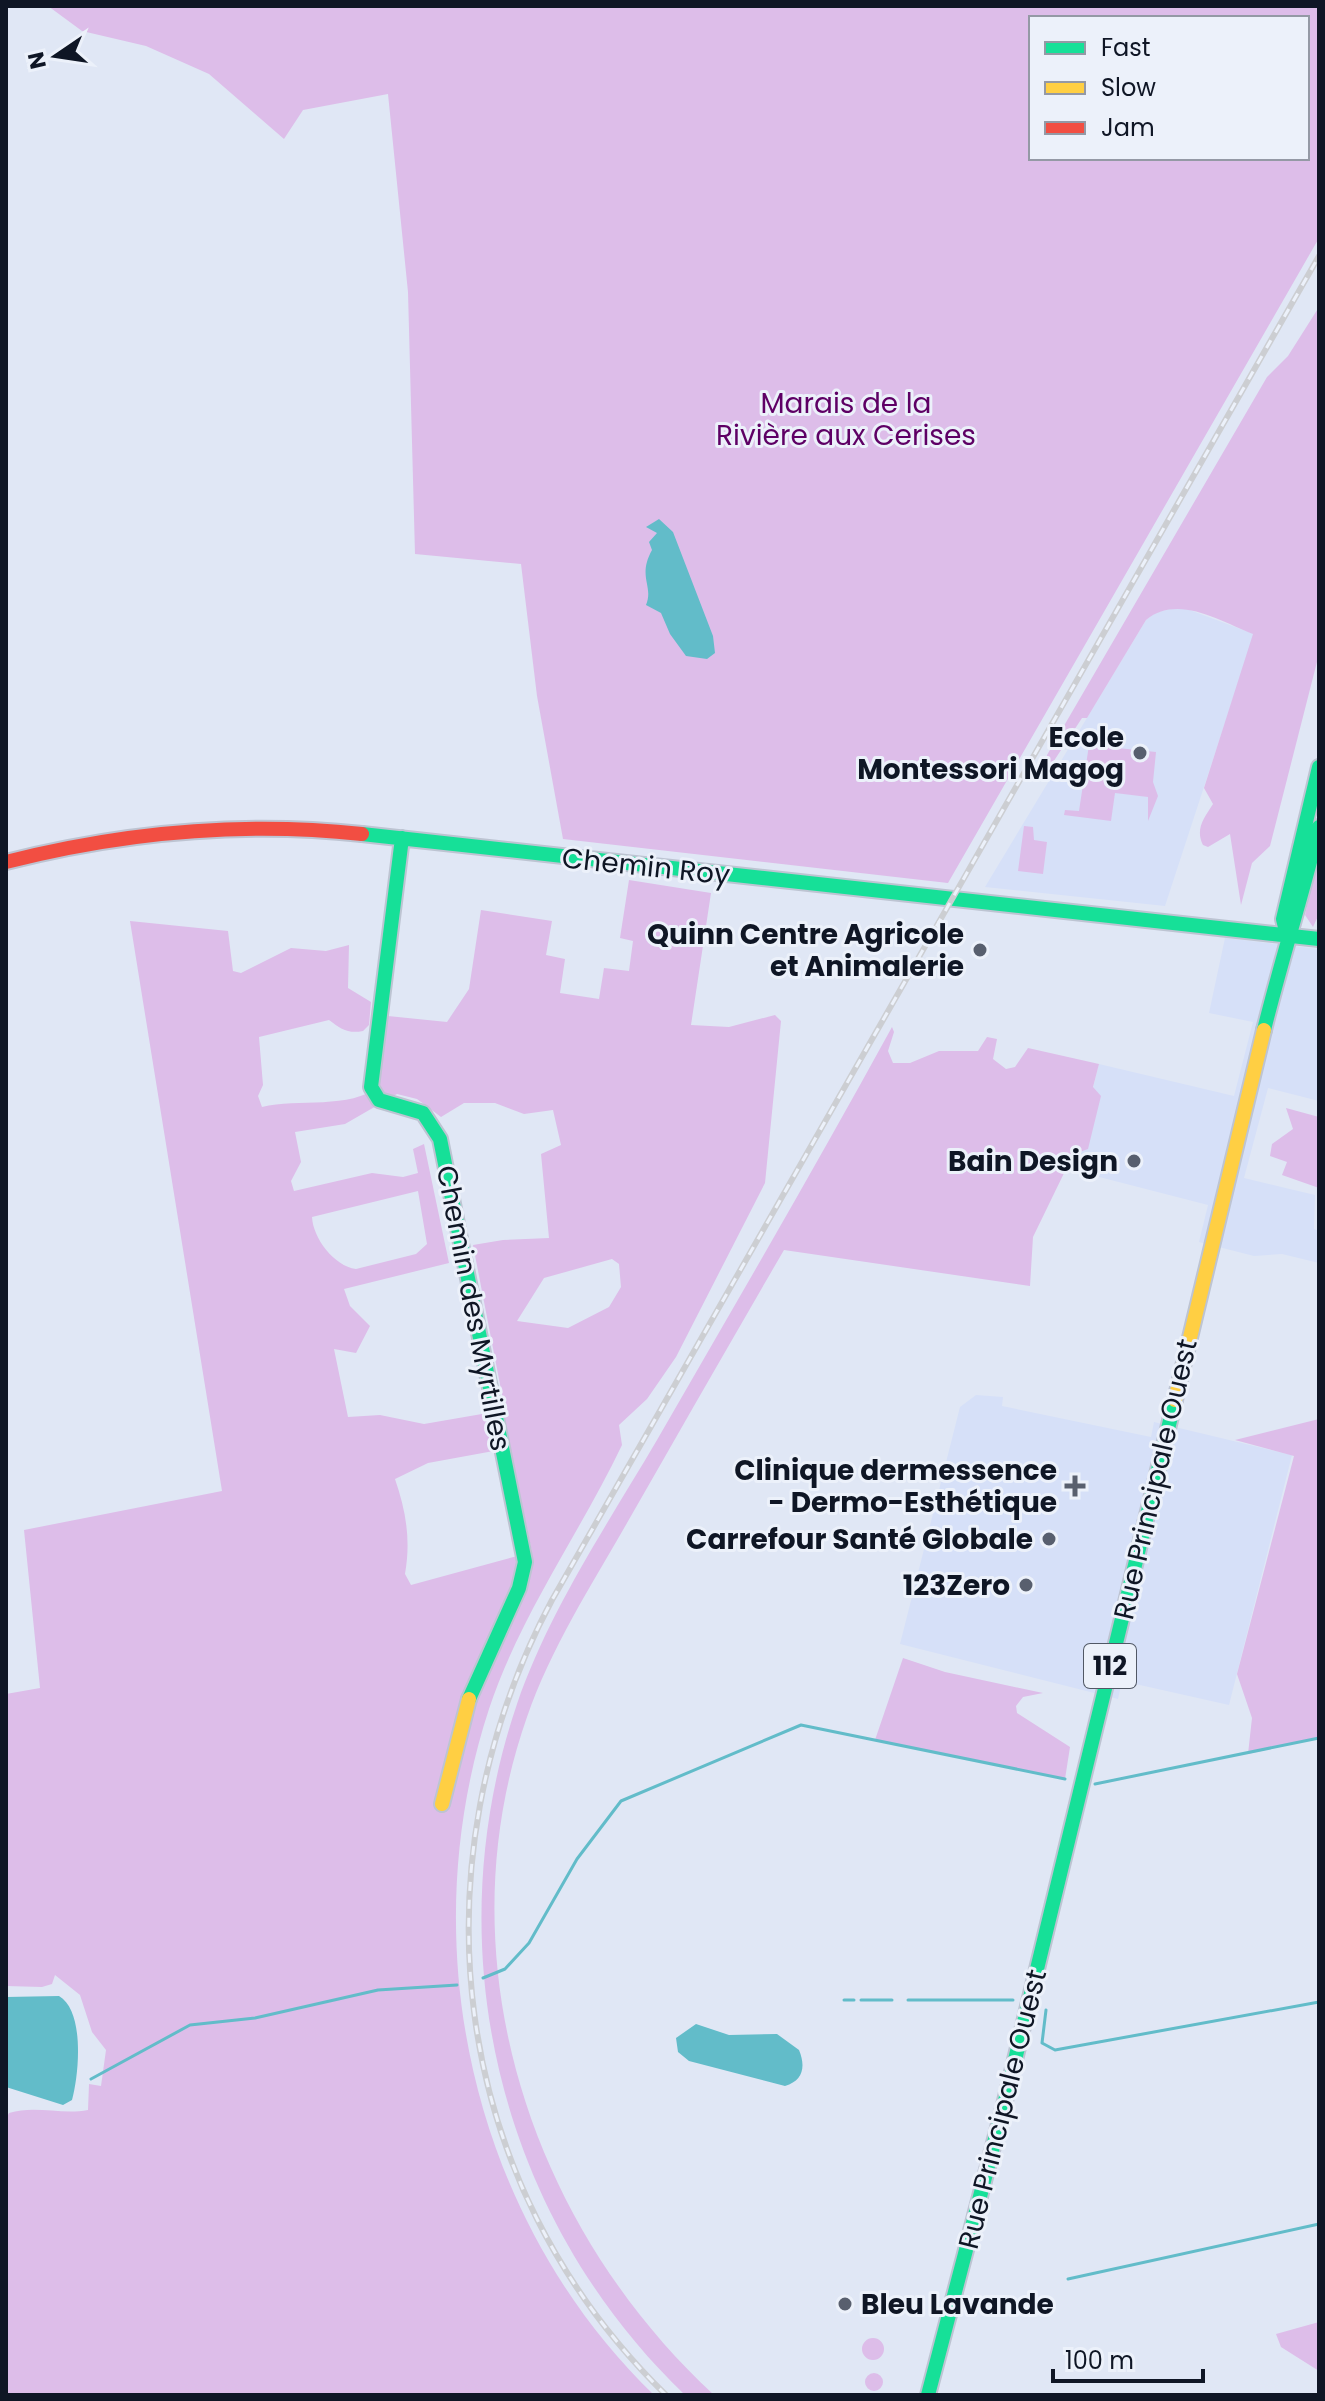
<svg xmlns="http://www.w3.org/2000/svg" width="1325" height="2401" font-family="Poppins,sans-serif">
<rect width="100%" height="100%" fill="#e0e7f5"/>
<path fill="#d6e0f8" d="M1179 606 1254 634 1165 906 985 887 1146 620 1155 613Z
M1225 938 1319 949V1101L1268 1088 1244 1178 1315 1195 1314 1229 1319 1231V1263L1282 1254 1254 1256 1199 1242 1208 1205 1072 1170 1099 1064 1234 1096 1253 1022 1209 1013Z
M976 1395 1003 1397 1002 1406 1151 1437 1154 1422 1292 1455 1229 1705 1122 1681 1118 1699 900 1644 960 1407Z"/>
<path fill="#ddbde9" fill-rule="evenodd" d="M48 6H1319V238L948 883 563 839 537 696 521 564 415 554 408 292 388 94 303 110 284 139 209 74 146 46 82 31ZM1031 18H1307V158H1031Z
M1319 307V654L1270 846 1252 863 1241 905 1230 834 1208 847 1203 845C1195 829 1204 818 1213 804L1204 788 1253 634C1219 621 1178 594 1146 620L1087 718H1082L1046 773 1047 755 1267 377 1288 356Z
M1089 745 1156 752 1153 782 1158 796 1148 821V797L1115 793 1111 821 1064 815 1065 810 1079 811Z
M1024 826 1033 827 1034 840 1047 842 1043 874 1018 871Z
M1319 851V914L1313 927 1305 915Z
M629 880 711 893 691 1025 729 1027 775 1015 781 1021 765 1183 676 1357 647 1399 619 1425 622 1445C580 1533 520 1615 489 1709 411 1947 473 2220 654 2395H6V2119L9 2113C35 2105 61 2115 88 2110L89 2084 101 2086 106 2050 92 2032 80 1995 55 1975 52 1984 42 1987 6 1986V1694L40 1688 24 1530 222 1491 130 921 228 931 233 971 241 973 291 948 326 951 349 945 348 988 371 1002 369 1025 363 1031C348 1034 341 1029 329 1020L259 1037 263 1085 258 1096 262 1107C298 1098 350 1110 379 1086L388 1016 447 1022 469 989 481 910 552 921 546 955 565 959 560 993 599 999 604 968 629 971 633 941 620 938ZM397 1094 417 1099 441 1117 464 1103H495L524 1114 553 1110 561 1145 541 1154 549 1238 503 1240 473 1245 505 1410 424 1424 380 1415 348 1417 334 1349 356 1353 370 1326 350 1306 344 1289 449 1263 424 1144 413 1149 418 1173 403 1177 372 1173 294 1191 291 1181 301 1162 295 1132 345 1124ZM418 1191 427 1244 416 1254 356 1269C334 1266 313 1238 312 1217ZM612 1259 619 1264 621 1287 609 1307 568 1328 517 1321 544 1278ZM510 1448 532 1552 411 1585 405 1574C411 1540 406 1511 395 1479L428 1463Z
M892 1027 894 1032 888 1051 893 1063H910L939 1051H978L987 1037 997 1039 993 1059 1006 1069 1015 1067 1028 1048 1099 1064 1093 1087 1101 1096 1088 1149 1077 1153 1072 1170 1066 1169 1033 1237 1030 1286 784 1250C731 1341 679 1432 627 1523 591 1586 551 1648 527 1717 442 1958 530 2225 714 2395H685C499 2217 434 1948 517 1704 549 1611 607 1525 657 1440 736 1303 816 1166 892 1027Z
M1286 1108 1319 1117V1188L1282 1175 1287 1162 1270 1156 1272 1144 1293 1129Z
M1319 1419V1738L1248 1754 1252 1718 1237 1674 1294 1456 1235 1440Z
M903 1658 945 1672 1043 1693 1023 1697 1016 1706 1017 1713 1070 1747 1065 1779 875 1740Z
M1319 2322V2371L1281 2347 1276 2334Z
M862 2349a11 11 0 1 1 22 0a11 11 0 1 1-22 0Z
M865 2382a9 9 0 1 1 18 0a9 9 0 1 1-18 0Z"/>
<path fill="#62bcc9" d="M659 519 673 532 713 636 715 653 707 659 686 656 670 634 661 613 646 605C654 586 637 577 652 550L649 542 657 533 646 527Z
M59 1996C85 2011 79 2075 72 2100L63 2105 6 2087V1997Z
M696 2024 729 2035 777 2034 799 2050C806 2067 803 2081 785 2086L689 2061 678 2052 676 2038Z"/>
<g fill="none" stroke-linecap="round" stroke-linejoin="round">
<path stroke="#62bcc9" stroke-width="3" d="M1095 1784 1319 1738
M483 1978 505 1969 529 1943 577 1859 621 1801 801 1725 1065 1779
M844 2000H854
M861 2000H892
M908 2000H1013
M1046 2010 1042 2043 1055 2050 1319 2002
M91 2079 190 2025 255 2018 378 1990 457 1985
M1068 2279 1319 2224"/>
<g stroke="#bdc4d2" stroke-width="18">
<path id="fast" d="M362 834 1319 939
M402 838 371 1087 379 1100 423 1113 440 1139 525 1562 519 1588 469 1699
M1287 935 1283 919 1319 767
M1264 1030C1281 961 1302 896 1319 827
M928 2395 1005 2101 1175 1400"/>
</g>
<g stroke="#bdc4d2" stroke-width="18">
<path id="slow" d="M1175 1400 1264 1030
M442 1804 469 1699"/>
</g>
<g stroke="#bdc4d2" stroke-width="18">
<path id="jam" d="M6 862C124 832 241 821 362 834"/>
</g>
<use href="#fast" stroke="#16e098" stroke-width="14"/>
<use href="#slow" stroke="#ffcf43" stroke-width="14"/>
<use href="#jam" stroke="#f24e42" stroke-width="14"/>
<g stroke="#ccced2" stroke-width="6">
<path id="rail" d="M666 2395C449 2183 411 1865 552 1600L1319 256"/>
</g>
<use href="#rail" stroke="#ecf1fa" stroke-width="3" stroke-dasharray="9" stroke-linecap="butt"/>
</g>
<g fill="#585f6e" stroke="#ecf1fa" stroke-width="3">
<circle cx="1140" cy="753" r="8"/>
<circle cx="980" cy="950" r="8"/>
<circle cx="1134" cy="1161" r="8"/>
<path d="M1071 1474h8v8h8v8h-8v8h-8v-8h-8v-8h8z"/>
<circle cx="1049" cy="1539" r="8"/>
<circle cx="1026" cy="1585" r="8"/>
<circle cx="845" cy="2304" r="8"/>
</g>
<g text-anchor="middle" stroke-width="6" stroke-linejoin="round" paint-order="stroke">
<rect fill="#ecf1fa" stroke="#515865" stroke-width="2" x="1084" y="1644" width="52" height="44" rx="6"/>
<g font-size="26" font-weight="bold" fill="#0f1625">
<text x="1110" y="1675">112</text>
</g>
<g font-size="28" fill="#5e0065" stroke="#ecf1fa">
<text x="846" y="413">Marais de la<tspan x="846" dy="32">Rivière aux Cerises</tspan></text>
</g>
<g font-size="28" font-weight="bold" fill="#0f1625" stroke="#ecf1fa" text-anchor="end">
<text x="1124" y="747">Ecole<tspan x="1124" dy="32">Montessori Magog</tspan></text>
<text x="964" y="944">Quinn Centre Agricole<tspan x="964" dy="32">et Animalerie</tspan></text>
<text x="1118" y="1171">Bain Design</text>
<text x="1057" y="1480">Clinique dermessence<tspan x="1057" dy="32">- Dermo-Esthétique</tspan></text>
<text x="1033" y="1549">Carrefour Santé Globale</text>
<text x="1010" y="1595">123Zero</text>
<text x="861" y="2314" text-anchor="start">Bleu Lavande</text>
</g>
<g font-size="28" fill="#0f1625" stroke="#ecf1fa">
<text transform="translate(646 866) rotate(6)" y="10">Chemin Roy</text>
<text transform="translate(474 1308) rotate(79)" y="10">Chemin des Myrtilles</text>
<text transform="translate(1155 1479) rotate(-77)" y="10">Rue Principale Ouest</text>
<text transform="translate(1002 2109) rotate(-76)" y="10">Rue Principale Ouest</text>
</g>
</g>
<rect width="1325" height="2401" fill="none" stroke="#0f1625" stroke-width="16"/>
<rect x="1029" y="16" width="280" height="144" fill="#ecf1fa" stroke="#9499a5" stroke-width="2"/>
<rect x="1045" y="42" width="40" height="12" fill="#16e098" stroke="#9499a5" stroke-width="2"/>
<text x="1101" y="56" font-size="24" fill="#0f1625">Fast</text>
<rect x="1045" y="82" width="40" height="12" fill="#ffcf43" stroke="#9499a5" stroke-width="2"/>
<text x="1101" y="96" font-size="24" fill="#0f1625">Slow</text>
<rect x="1045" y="122" width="40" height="12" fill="#f24e42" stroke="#9499a5" stroke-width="2"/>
<text x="1101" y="136" font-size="24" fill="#0f1625">Jam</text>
<g transform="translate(56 56) rotate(257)" stroke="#ecf1fa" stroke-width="6" paint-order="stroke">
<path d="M0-6L14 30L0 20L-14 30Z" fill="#0f1625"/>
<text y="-12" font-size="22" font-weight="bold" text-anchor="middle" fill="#0f1625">N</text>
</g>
<path d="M1053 2369v12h150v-12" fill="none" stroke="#0f1625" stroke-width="4"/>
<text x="1065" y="2369" font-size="24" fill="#0f1625" stroke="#ecf1fa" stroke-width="6" paint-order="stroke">100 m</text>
</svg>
